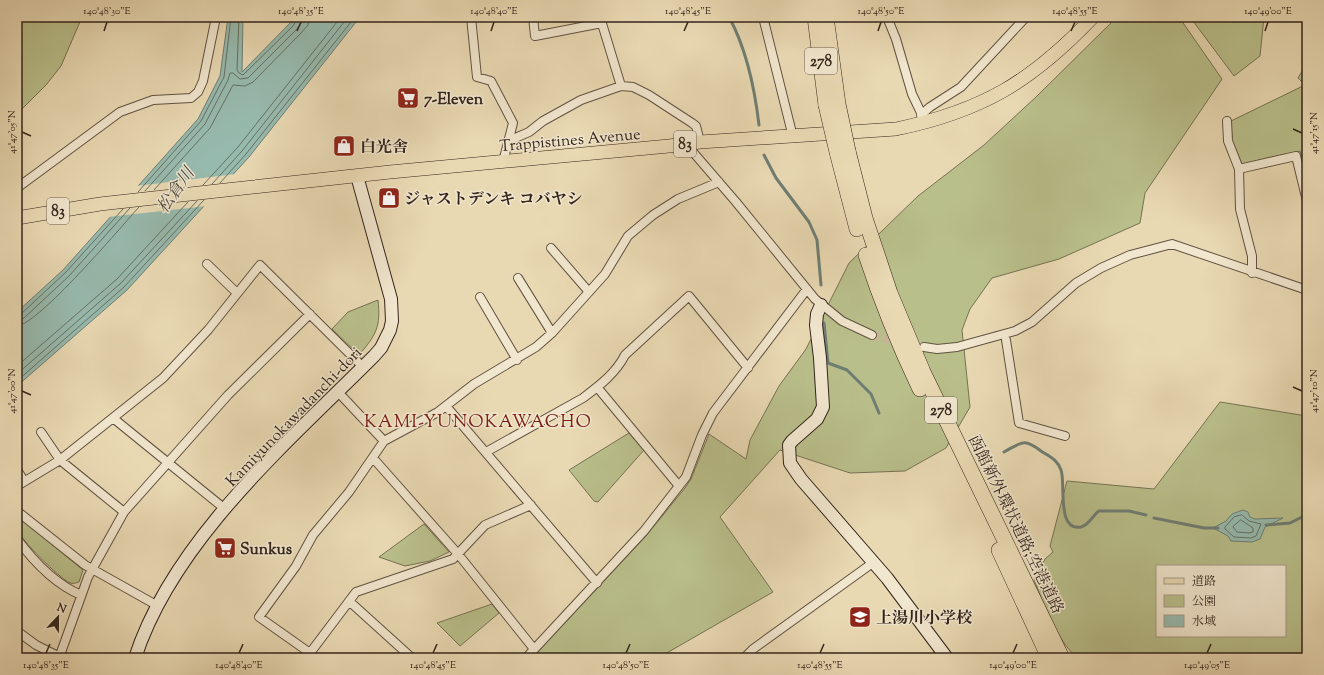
<svg xmlns="http://www.w3.org/2000/svg" width="1324" height="675" font-family="'Sorts Mill Goudy','Noto Serif JP',serif">
<rect width="100%" height="100%" fill="#e9d9b3"/>
<filter id="stains"><feTurbulence type="fractalNoise" baseFrequency=".005" numOctaves="4"/><feColorMatrix values="0 0 0 0 .2 0 0 0 0 .09 0 0 0 0 .02 0 0 0 .5 -.17"/></filter>
<radialGradient id="worn" r=".72"><stop offset=".6" stop-color="#630" stop-opacity="0"/><stop offset="1" stop-color="#630" stop-opacity=".3"/></radialGradient>
<path fill="#b9bf8b" stroke="#767254" fill-rule="evenodd" d="M17 17H82L61 66 46 85 17 114Z
M1117 17H1179L1222 79 1145 193 1140 223 1059 259 992 278 970 309 962 330 970 407 946 448 905 471 850 473 780 450 720 517 773 592 658 658H532L646 536 685 488 691 479 709 434 746 459 750 440 779 386 806 349 849 263 918 196 984 145 1036 97Z
M1190 17H1264L1260 56 1234 76Z
M1307 63V180L1300 151 1242 164 1232 140 1231 121 1305 85 1298 78Z
M378 300C381 327 376 335 359 355L332 329 348 312Z
M1220 402 1307 416V658H1078C1057 642 1044 604 1034 580L1045 559 1053 552 1050 546 1067 481 1154 489ZM1157 566H1285V636H1157Z
M629 433 644 450 598 502 594 501 569 470Z
M17 516 83 570 79 582C75 583 73 584 70 583 59 578 20 539 17 529 16 525 17 520 17 516Z
M424 524 449 552 430 561 405 566 379 557Z
M492 604 499 613 460 646 437 623Z"/>
<path fill="#97baae" stroke="#6f7e74" d="M228 17H243L242 72 296 17H360L249 157 127 290 17 386V312L63 270 198 119 220 76Z
M1243 510 1248 512 1250 517 1255 519 1283 518 1265 527 1260 539 1252 542 1231 541 1228 536 1213 528 1226 521 1232 514Z"/>
<path fill="#e9d9b3" d="M236 174 207 206 108 217 136 186Z"/>
<g fill="none" stroke-linecap="round" stroke-linejoin="round">
<path stroke="#667065" stroke-width="1" d="M239 17 237 70 239 73 243 75 293 26 298 17
M220 183 246 154 355 17
M212 184 242 151 348 17
M203 185 238 147 341 17
M154 190 210 128 233 85 245 86 253 82 301 33 308 25 309 17
M145 191 205 124 228 80 230 73H233L240 79 248 78 297 29 302 22 303 17
M138 192 201 121 224 77 231 17
M17 315 21 314 66 272 123 209
M17 320 24 318 69 276 130 208
M17 326C38 325 121 227 139 207
M17 366 117 279 188 202
M17 374 121 283 197 201
M17 381 124 287 204 200
M1242 515 1249 521 1261 524 1256 536 1251 538 1234 537 1225 529V527L1234 517Z
M1241 520 1253 528V532L1249 533 1237 532 1233 527Z"/>
<path stroke="#6f7e74" stroke-width="3" d="M729 17C746 48 755 91 759 125
M764 155 776 178 809 222 817 240 821 285
M824 323 828 363 847 370 871 394 879 413
M1004 452C1022 442 1024 438 1041 451 1050 457 1057 459 1061 470 1066 483 1056 532 1081 527 1089 525 1093 515 1099 511H1129L1146 515
M1154 518 1204 528H1218
M1266 525 1290 523 1302 517"/>
<path stroke="#c5b595" stroke-width="8" stroke-dasharray="8 4" stroke-linecap="butt" d="M872 335 900 343"/>
<g stroke="#615242" stroke-width="10">
<path id="street" d="M471 17 477 77 491 81 513 123 503 162
M533 17 535 36 602 23
M600 17 621 86
M763 17 793 137
M887 17 896 39 912 94 924 119
M921 115 930 107 961 87 1026 17
M1227 121 1228 141 1239 169 1240 209 1252 256V273
M508 141 529 132 543 121 581 100 621 86 633 87 649 95 692 123 696 126 700 142
M686 144 736 202 815 299 842 321 872 335
M1239 169 1296 156 1307 201
M17 188 120 112 153 100 191 98 198 92 203 81 216 17
M551 248 589 292
M207 264 237 293
M518 278 552 333
M480 297 517 360
M1006 340 1019 423 1065 436
M924 347 937 349 957 347 1015 331 1032 322 1076 283 1101 268 1130 255 1172 244 1307 290
M597 387 679 486
M338 392 384 441
M446 406 597 583
M113 418 225 509
M41 432 60 460 124 512
M486 452 583 398C599 386 616 373 625 355L689 296 748 368
M373 458 458 554 534 649
M17 470 24 481
M17 486 60 460 163 378 208 330 260 265 363 367
M17 511 85 565 158 606
M17 539C34 562 55 584 81 595
M349 601 412 658
M17 631 36 645 60 657
M310 653 259 617 296 566 313 535 349 492 384 441 438 412 474 384 536 347 552 333 605 274 628 236 653 215 678 199 719 182
M307 657 356 592 453 559 485 525 531 505
M59 658 88 577 124 512 228 395 310 314
M526 658 644 531 686 477 702 435 713 413 807 289
M744 658 753 649 874 562"/>
</g>
<g stroke="#34251c" stroke-width="14">
<path id="secondary" d="M821 305 817 314 816 325 820 358 823 407 817 419 792 441 789 445 790 463 801 479 887 578 947 658
M135 658C173 540 289 441 374 356L381 348 390 330 392 321 391 299 357 176"/>
</g>
<g stroke="#34251c" stroke-width="14">
<path id="primary" d="M17 218 100 204 244 188 390 172 669 146 700 142 896 129C983 111 1032 81 1093 17"/>
</g>
<g stroke="#34251c" stroke-width="16">
<path id="highway" d="M815 17 826 105
M826 17 838 104
M848 151 865 218 890 293 923 372 1062 658
M837 152 857 229
M866 255C881 301 899 345 920 389
M999 550 1049 658"/>
</g>
<use href="#street" stroke="#f1e6ce" stroke-width="8"/>
<use href="#secondary" stroke="#f1e6ce" stroke-width="12"/>
<use href="#primary" stroke="#e9d9b3" stroke-width="13"/>
<use href="#highway" stroke="#e9d9b3" stroke-width="15"/>
<g stroke="#34251c" stroke-width="16" stroke-linecap="butt">
<path id="highway-bridge" d="M838 104 848 151
M826 105 837 152"/>
</g>
<use href="#highway-bridge" stroke="#e9d9b3" stroke-width="15"/>
</g>
<path fill="none" stroke="#34251c" stroke-width="1.5" d="M104 31 107 22M297 31 301 22M491 31 494 22M684 31 688 22M878 31 881 22M1071 31 1075 22M1265 31 1268 22M1293 129 1302 133M22 132 31 136M1293 387 1302 391M22 391 31 395M46 653 50 644M239 653 243 644M433 653 437 644M626 653 630 644M820 653 824 644M1013 653 1017 644M1207 653 1211 644"/>
<defs>
<g id="supermarket-square" transform="scale(1.15)"><rect x="-9" y="-9" width="18" height="18" rx="4" fill="#8f2418" stroke="#f1e6ce"/><path d="M-6-5.5h2.5l.6 2H6L4.5 2H-2.5L-4.4-4H-6ZM-1.5 3.2a1.3 1.3 0 1 0 .1 0ZM3 3.2a1.3 1.3 0 1 0 .1 0Z" fill="#fff"/></g>
<g id="shop-square" transform="scale(1.15)"><rect x="-9" y="-9" width="18" height="18" rx="4" fill="#8f2418" stroke="#f1e6ce"/><path d="M-5-2.5h2.3a2.7 3.5 0 0 1 5.4 0H5L5.5 6h-11ZM-1.5-2.5h3a1.5 2.3 0 0 0-3 0Z" fill="#fff"/></g>
<g id="school-square" transform="scale(1.15)"><rect x="-9" y="-9" width="18" height="18" rx="4" fill="#8f2418" stroke="#f1e6ce"/><path d="M0-5L7-2L0 1L-7-2ZM-4 1L0 2.5L4 1V4Q0 6-4 4Z" fill="#fff"/></g>
</defs>
<g fill-rule="evenodd">
<use href="#supermarket-square" x="408" y="98"/>
<use href="#shop-square" x="344" y="146"/>
<use href="#shop-square" x="389" y="198"/>
<use href="#supermarket-square" x="225" y="548"/>
<use href="#school-square" x="860" y="617"/>
</g>
<g text-anchor="middle" stroke-width="3" stroke-linejoin="round" paint-order="stroke">
<g fill="#f1e6ce" stroke="#6d5f51" stroke-width="1">
<rect x="805" y="48" width="32" height="26" rx="3"/>
<rect x="674" y="131" width="22" height="26" rx="3"/>
<rect x="47" y="198" width="22" height="26" rx="3"/>
<rect x="925" y="397" width="32" height="26" rx="3"/>
</g>
<g font-size="15" font-weight="bold" fill="#34251c">
<text x="821" y="66">278</text>
<text x="685" y="149">83</text>
<text x="58" y="216">83</text>
<text x="941" y="415">278</text>
</g>
<g font-size="16" font-weight="bold" fill="#34251c" stroke="#f1e6ce" text-anchor="start">
<text x="424" y="104">7-Eleven</text>
<text x="360" y="152">白光舎</text>
<text x="404" y="204">ジャストデンキ コバヤシ</text>
<text x="240" y="554">Sunkus</text>
<text x="876" y="623">上湯川小学校</text>
</g>
<g font-size="16" fill="#34251c" stroke="#f1e6ce">
<text transform="translate(570 139) rotate(-5)" y="6">Trappistines Avenue</text>
<text transform="translate(293 416) rotate(-46)" y="6">Kamiyunokawadanchi-dori</text>
<text transform="translate(1017 524) rotate(64)" y="6">函館新外環状道路;空港道路</text>
</g>
<g font-size="17" font-style="italic" fill="#4d4a40" stroke="#f1e6ce">
<text transform="translate(175 190) rotate(-55)" y="6">松倉川</text>
</g>
<g font-size="18" letter-spacing="1" fill="#7a1f14" stroke="#f1e6ce">
<text x="478" y="427">KAMI-YUNOKAWACHO</text>
</g>
</g>
<rect width="1324" height="675" fill="none" stroke="#e9d9b3" stroke-width="44"/>
<rect x="1156" y="565" width="130" height="72" fill="#f1e6ce" stroke="#a59987"/>
<rect x="1164" y="578" width="20" height="6" fill="#e9d9b3" stroke="#a59987"/>
<text x="1192" y="585" font-size="12" fill="#34251c">道路</text>
<rect x="1164" y="595" width="20" height="12" fill="#b9bf8b" stroke="#a59987"/>
<text x="1192" y="605" font-size="12" fill="#34251c">公園</text>
<rect x="1164" y="615" width="20" height="12" fill="#97baae" stroke="#a59987"/>
<text x="1192" y="625" font-size="12" fill="#34251c">水域</text>
<g transform="translate(58 617) rotate(22)" stroke="#f1e6ce" stroke-width="3" paint-order="stroke">
<path d="M0-3L7 15L0 10L-7 15Z" fill="#34251c"/>
<text y="-6" font-size="11" font-weight="bold" text-anchor="middle" fill="#34251c">N</text>
</g>
<rect x="22" y="22" width="1280" height="631" fill="none" stroke="#34251c" stroke-width="1.5"/>
<g font-size="10" text-anchor="middle" fill="#34251c">
<text x="107" y="14">140°48'30"E</text>
<text x="301" y="14">140°48'35"E</text>
<text x="494" y="14">140°48'40"E</text>
<text x="688" y="14">140°48'45"E</text>
<text x="881" y="14">140°48'50"E</text>
<text x="1075" y="14">140°48'55"E</text>
<text x="1268" y="14">140°49'00"E</text>
<text transform="translate(11 132) rotate(-90)" y="4">41°47'05"N</text>
<text transform="translate(1313 133) rotate(-90)" y="4">41°47'15"N</text>
<text transform="translate(11 391) rotate(-90)" y="4">41°47'00"N</text>
<text transform="translate(1313 391) rotate(-90)" y="4">41°47'10"N</text>
<text x="46" y="668">140°48'35"E</text>
<text x="239" y="668">140°48'40"E</text>
<text x="433" y="668">140°48'45"E</text>
<text x="626" y="668">140°48'50"E</text>
<text x="820" y="668">140°48'55"E</text>
<text x="1013" y="668">140°49'00"E</text>
<text x="1207" y="668">140°49'05"E</text>
</g>
<rect width="100%" height="100%" filter="url(#stains)"/>
<rect width="100%" height="100%" fill="url(#worn)"/>
</svg>
